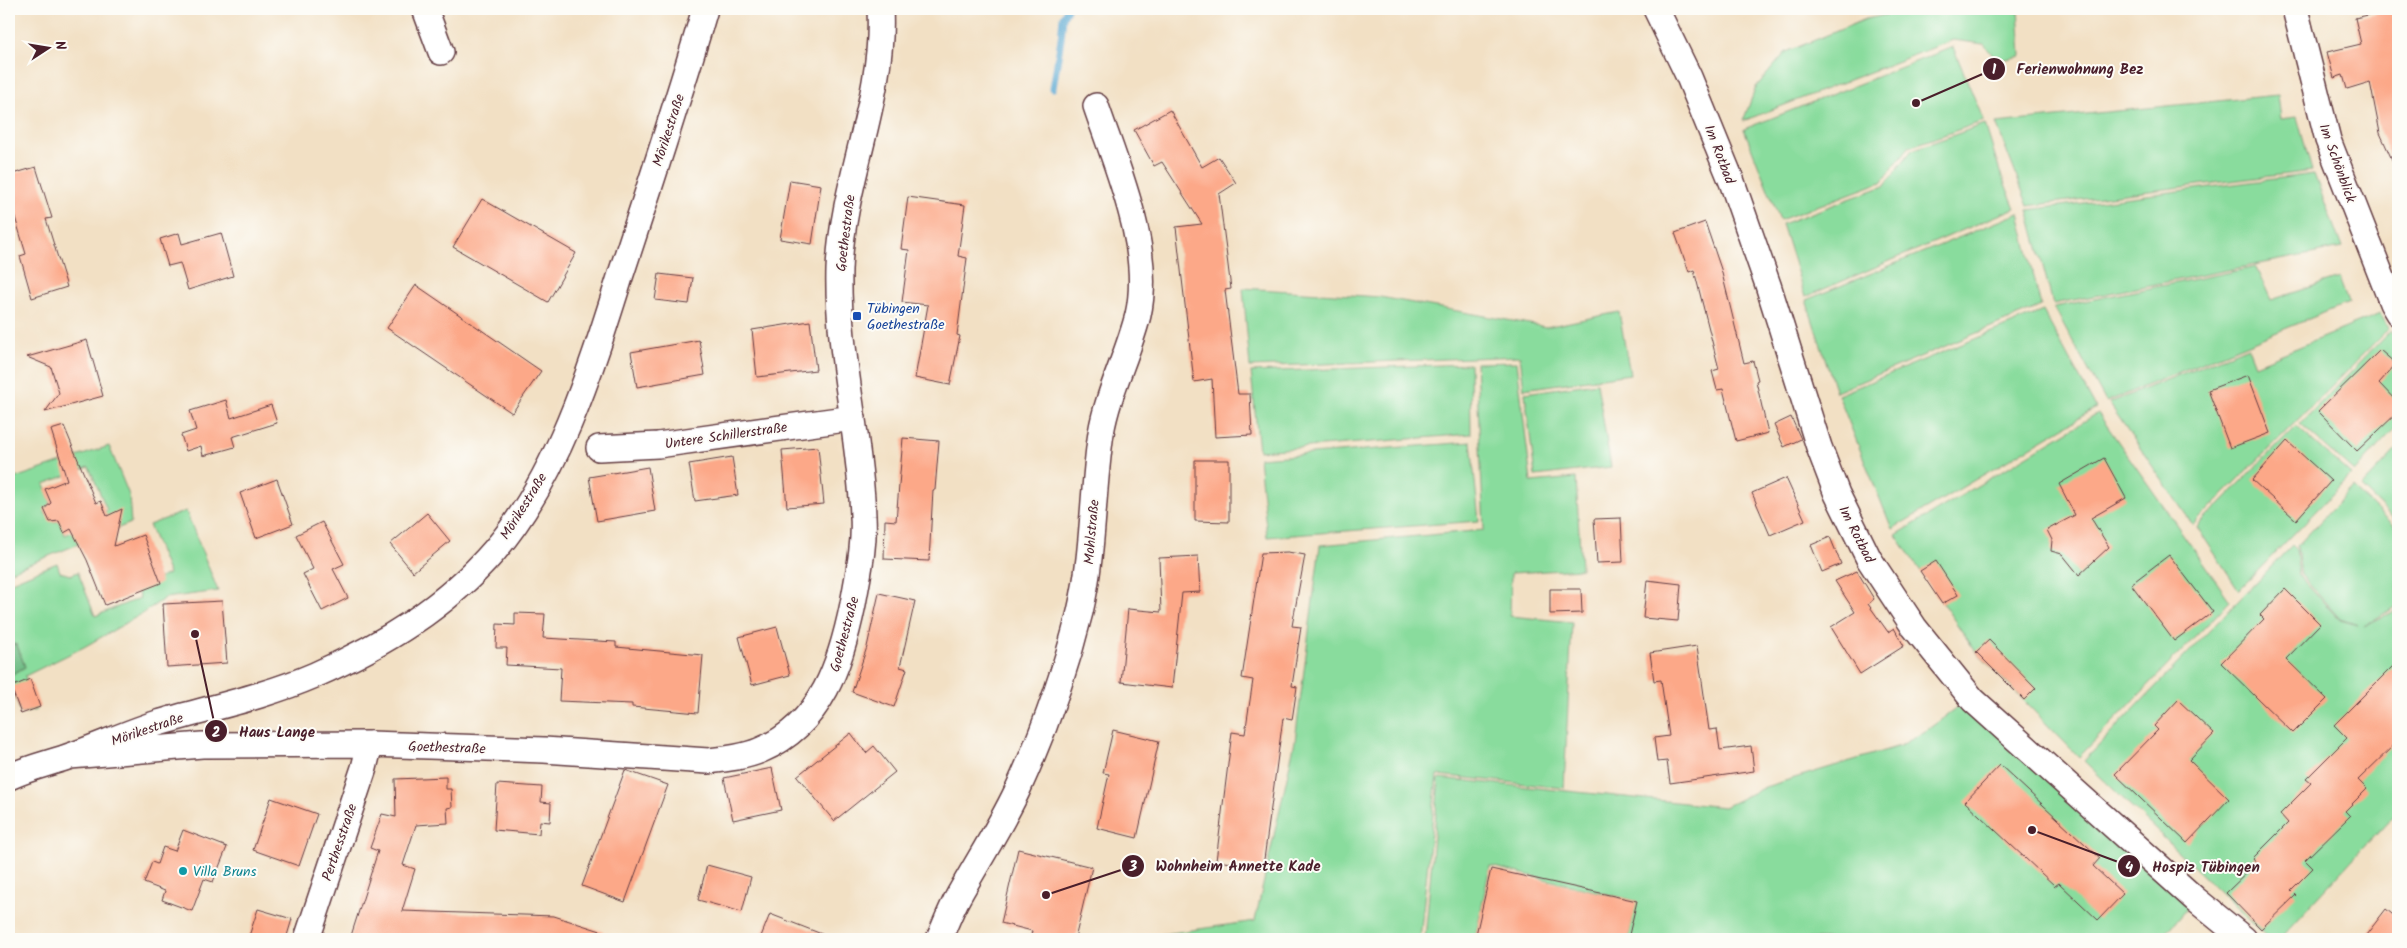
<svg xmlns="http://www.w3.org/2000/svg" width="2407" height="948" font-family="Kalam,sans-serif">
<rect width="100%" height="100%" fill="#fdfcf7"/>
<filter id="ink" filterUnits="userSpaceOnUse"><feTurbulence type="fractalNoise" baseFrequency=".02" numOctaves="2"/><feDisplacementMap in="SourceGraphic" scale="10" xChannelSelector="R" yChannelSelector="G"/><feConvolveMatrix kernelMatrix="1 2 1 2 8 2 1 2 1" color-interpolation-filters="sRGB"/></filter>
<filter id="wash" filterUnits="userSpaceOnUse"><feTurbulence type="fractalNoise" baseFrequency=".0096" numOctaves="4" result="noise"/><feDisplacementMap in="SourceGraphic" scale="20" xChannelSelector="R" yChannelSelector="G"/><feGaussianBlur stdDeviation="1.12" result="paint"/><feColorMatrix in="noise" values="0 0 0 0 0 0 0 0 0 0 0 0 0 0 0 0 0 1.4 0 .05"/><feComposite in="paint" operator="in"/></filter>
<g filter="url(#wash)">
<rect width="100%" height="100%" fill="#f2e0c4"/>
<path fill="#89dc9d" stroke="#6a7e64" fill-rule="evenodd" d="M1915 9H2018L2021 56 1997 61 1984 44 1953 40 1743 121 1756 87 1786 52 1866 19Z
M1953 47 1984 121 1909 147 1881 182 1780 220 1744 129Z
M2278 95 2281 119 2297 117 2312 171 2028 206 1996 123Z
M1985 124 2000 172 2015 208 1805 297 1782 224 1884 186 1912 150Z
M2314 174 2342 248 2053 304 2028 210Z
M2019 213 2041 306 1836 392 1806 300Z
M2256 267 2271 300 2339 278 2348 303 2106 402 2054 307Z
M1243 288 1380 297 1546 327 1619 312 1630 374 1524 389 1520 356 1250 367Z
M2043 311 2096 408 1892 529 1838 395Z
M2380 314 2389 328 2193 525 2109 403 2248 347 2255 365Z
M2391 330 2398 341V425L2354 472 2300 424Z
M1517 362 1531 482 1576 478 1581 569 1511 573 1510 616 1572 622 1564 788 1437 775 1420 939H1129L1255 921 1295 741 1320 545 1484 530 1476 363Z
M1470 364 1471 434 1259 451 1251 372Z
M1597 383 1611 467 1535 476 1525 393Z
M2098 413 2230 601 2079 757 1976 652 1896 535Z
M2296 426 2351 475 2239 590 2197 527Z
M1471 442 1479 521 1267 537 1259 458Z
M109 446 129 495 131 523 9 572V480ZM89 467 107 510 103 513 105 518 65 535 59 521 52 522 45 513 46 507 51 503 44 484Z
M2398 448V523L2361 487Z
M2353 487 2398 530V605L2364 626 2398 609V810L2279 939H2269L2084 761 2292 545 2296 549 2299 576 2340 620 2358 625 2340 619 2301 575 2297 546Z
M186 511 218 591 165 598 140 615 84 647 25 676 37 710 21 714 9 681V676L25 667 17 645 9 643V583L57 563 60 572 70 575 78 572 95 616 140 598 136 588 169 574 149 525Z
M1972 697 2195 899 2160 939H1628L1636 901 1490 866 1475 939H1425L1439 778 1724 807 1765 787 1900 746 1927 730Z"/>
<path fill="#6ebc84" stroke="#5c6e58" d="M9 643 17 645 25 667 9 676Z"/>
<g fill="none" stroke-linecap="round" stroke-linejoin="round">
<path stroke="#58a7d2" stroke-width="7" d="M1053 88 1061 39 1063 17 1067 9"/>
</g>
<g id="blocks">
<path fill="#fca888" d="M2394 9 2398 29V173L2380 133 2370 82 2347 89 2343 75 2334 78 2327 52 2361 44 2355 18Z
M1170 110 1202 167 1219 157 1236 183 1219 194 1231 289 1225 290 1238 394H1250L1252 435 1215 437 1212 379 1194 382 1176 227 1202 224 1162 162 1154 166 1134 130Z
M36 167 52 218 46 219 67 287 32 298 20 256 26 254 9 197V175Z
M790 180 821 185 812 244 780 239Z
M908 197 965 205 958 256 967 258 957 335 960 336 950 385 915 378 928 305 902 302 909 250 901 249Z
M482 199 576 253 548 302 453 247Z
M1705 222 1721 269 1744 363 1753 361 1758 380 1756 381 1768 433 1736 441 1723 389 1717 390 1712 371 1719 369 1694 270 1689 272 1675 233Z
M179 233 182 244 221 233 233 276 188 290 180 263 168 266 160 239Z
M659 274 693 278 689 304 655 300Z
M416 285 541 371 512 413 387 328Z
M810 321 816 370 757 377 752 330Z
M87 340 103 396 45 412 59 393 51 367 27 357Z
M699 340 705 375 637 387 631 352Z
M2380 350 2396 364 2379 383 2398 403V412L2357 451 2318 411Z
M2248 375 2270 433 2230 448 2208 390Z
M226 400 231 418 271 405 277 423 232 437 235 447 203 456 201 446 186 451 181 435 196 430 190 411Z
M1791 417 1801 439 1784 447 1774 425Z
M64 426 96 503 101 501 107 516 122 509 114 546 143 535 161 583 105 605 87 560 71 529 64 533 59 521 50 522 44 509 51 503 45 489 67 480 51 430Z
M903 438 939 441 935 490H933L929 561 884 559 885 520 896 521Z
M2287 441 2331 481 2296 520 2252 480Z
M818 447 824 504 787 507 782 450Z
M732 457 738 495 695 501 689 464Z
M2104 458 2126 498 2091 518 2109 547 2079 575 2062 554 2051 551 2052 540 2047 530 2075 515 2059 484Z
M1195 460H1229V522L1195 521Z
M648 467 655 511 597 521 589 477Z
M1786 478 1805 520 1770 535 1752 493Z
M277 479 293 524 256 538 240 493Z
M427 513 450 541 413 572 390 544Z
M1621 518 1623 562 1597 563 1594 519Z
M322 522 344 564 333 569 348 598 322 611 303 574 313 569 296 535Z
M1830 537 1841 564 1822 572 1811 545Z
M1288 552 1305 555 1292 626 1301 627 1292 686 1297 687 1292 720 1283 718 1263 867 1216 861 1232 732 1245 734 1253 680 1242 678 1261 553Z
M2169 555 2213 612 2174 641 2131 584Z
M1198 556 1200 592 1182 593 1172 688 1121 682 1128 609 1161 612 1159 558Z
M1936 561 1958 595 1942 604 1920 571Z
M1857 571 1874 599 1868 604 1888 632 1894 628 1904 646 1860 674 1831 627 1855 612 1835 581Z
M1647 580 1681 584 1678 621 1643 618Z
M1550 589H1581L1582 613 1550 614Z
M2285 589 2320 624 2286 659 2327 699 2293 733 2221 663 2264 619 2260 615Z
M879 593 915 601 900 667 907 669 894 707 852 692 867 647Z
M222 601 227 663 167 667 163 604Z
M515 613 545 614 543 638 616 642V647L703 655 698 713 632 707V704L559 701 561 668 506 665 507 648H496L497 624 515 625Z
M777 627 790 675 752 685 739 637Z
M1989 640 2036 688 2024 700 1976 652Z
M1697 646 1709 730 1717 729 1720 750 1751 746 1754 771 1670 783 1667 761 1657 762 1654 738 1669 736 1661 680 1654 681 1650 653Z
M2398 661V741L2358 780 2367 789 2345 811 2350 816 2305 860 2313 868 2291 890 2296 895 2261 929 2226 893 2257 863 2253 858 2288 823 2280 814 2311 783 2306 779 2347 738 2334 725Z
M30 679 40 707 21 714 11 687Z
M2178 700 2214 734 2189 760 2229 799 2187 843 2115 774 2158 730 2154 726Z
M1113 730 1159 741 1137 838 1097 828 1109 774 1103 773Z
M851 733 866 753 874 746 895 772 834 821 797 776Z
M2000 765 2100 858 2093 866 2123 894 2098 920 2059 883 2055 886 1965 802Z
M772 768 781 810 733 820 724 778Z
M625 770 668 785 625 902 582 886Z
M446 777V789H451L452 807 447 808 448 823 416 825 403 865 415 869 402 911 554 916 613 935V939L517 937V939H350L378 851 370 848 382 814 396 817 395 779Z
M497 784 542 787 541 802 551 803 550 822 540 821 539 834 494 830Z
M271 798 317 814 299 866 253 850Z
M183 830 227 847 213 882 204 879 192 911 162 900 165 891 144 883 152 862 157 864 163 847 175 851Z
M1018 849 1092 867 1075 939H1030L1032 931 1001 923Z
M707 865 751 877 742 912 698 900Z
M1491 869 1637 901 1628 939H1475Z
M258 909 292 919 286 939H248Z
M2386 909 2398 919V939H2363Z
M770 914 832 938V939H760Z"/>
</g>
</g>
<g filter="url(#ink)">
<use href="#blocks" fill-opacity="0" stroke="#633c42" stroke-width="1"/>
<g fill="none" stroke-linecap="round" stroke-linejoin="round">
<g stroke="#633c42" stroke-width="28">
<path id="minor" d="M425 9 441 52
M1656 9 1689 77 1732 182 1768 285 1819 447 1837 494 1869 559 1914 627 1973 700 2195 899 2244 939
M2295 9 2328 140 2392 303 2398 313
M599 448 658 445 853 418
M70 756 202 745 370 744 544 750 708 761C726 759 745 757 761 750 822 724 841 663 853 604 858 575 865 546 863 516 860 434 837 352 839 270 842 181 885 98 880 9
M9 777C30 767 51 763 73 755 101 745 129 732 158 723 210 708 264 697 315 675 383 645 446 607 495 550 559 475 592 366 621 274 650 186 679 98 705 9
M307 939 364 768 370 744
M939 939C945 925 951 909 959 895 978 861 1000 827 1017 791 1043 734 1065 673 1080 612 1094 553 1092 492 1101 433 1108 392 1128 355 1138 315 1153 249 1117 168 1096 106"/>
</g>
<use href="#minor" stroke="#fff" stroke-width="25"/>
</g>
</g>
<rect fill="#1a4fb4" stroke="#fdfcf7" stroke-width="2" x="852" y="311" width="10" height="10" rx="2.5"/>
<circle fill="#0f9aa8" stroke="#fdfcf7" stroke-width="2" cx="183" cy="871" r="5"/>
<g text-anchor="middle" stroke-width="4" stroke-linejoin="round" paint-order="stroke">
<g font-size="14" fill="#4a1f2b" stroke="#fdfcf7">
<text transform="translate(668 130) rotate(-72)" y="5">Mörikestraße</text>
<text transform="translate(1720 154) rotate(69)" y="5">Im Rotbad</text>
<text transform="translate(2338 163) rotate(70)" y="5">Im Schönblick</text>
<text transform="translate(845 233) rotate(-83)" y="5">Goethestraße</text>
<text transform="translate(726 435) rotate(-8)" y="5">Untere Schillerstraße</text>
<text transform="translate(523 506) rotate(-58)" y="5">Mörikestraße</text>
<text transform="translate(1091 532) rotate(-85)" y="5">Mohlstraße</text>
<text transform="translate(1857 534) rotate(63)" y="5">Im Rotbad</text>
<text transform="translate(844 634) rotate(-75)" y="5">Goethestraße</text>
<text transform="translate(147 729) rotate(-19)" y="5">Mörikestraße</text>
<text transform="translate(447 747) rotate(2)" y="5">Goethestraße</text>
<text transform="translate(339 842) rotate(-71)" y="5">Perthesstraße</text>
</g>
<g font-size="14" fill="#164399" stroke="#fdfcf7" text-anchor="start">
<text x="867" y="313">Tübingen<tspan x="867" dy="16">Goethestraße</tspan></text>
</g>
<g font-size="14" fill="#0d838f" stroke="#fdfcf7" text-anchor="start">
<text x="193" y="876">Villa Bruns</text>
</g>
</g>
<path fill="none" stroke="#4a1f2b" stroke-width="2" d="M1916 103L1994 69M195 634L216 731M1046 895L1133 866M2032 830L2129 866"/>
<g fill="#4a1f2b" stroke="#fdfcf7" stroke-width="2">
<circle cx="1916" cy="103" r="5"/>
<circle cx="195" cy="634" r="5"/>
<circle cx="1046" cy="895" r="5"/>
<circle cx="2032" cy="830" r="5"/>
<circle cx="1994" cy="69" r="12"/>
<circle cx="216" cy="731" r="12"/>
<circle cx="1133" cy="866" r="12"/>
<circle cx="2129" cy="866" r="12"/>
</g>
<g font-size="15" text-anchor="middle" font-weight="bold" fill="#fff">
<text x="1994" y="74">1</text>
<text x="216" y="737">2</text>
<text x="1133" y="871">3</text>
<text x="2129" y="872">4</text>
</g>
<g font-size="15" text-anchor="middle" font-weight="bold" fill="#4a1f2b" stroke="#fdfcf7" stroke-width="4" stroke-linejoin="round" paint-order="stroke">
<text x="2080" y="74">Ferienwohnung Bez</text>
<text x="277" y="737">Haus Lange</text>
<text x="1238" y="871">Wohnheim Annette Kade</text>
<text x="2206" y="872">Hospiz Tübingen</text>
</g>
<rect width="2407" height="948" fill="none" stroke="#fdfcf7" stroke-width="30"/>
<g transform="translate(48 48) rotate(78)" stroke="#fdfcf7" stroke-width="4" paint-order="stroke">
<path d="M0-4L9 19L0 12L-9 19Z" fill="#4a1f2b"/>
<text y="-8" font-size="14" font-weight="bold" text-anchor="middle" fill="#4a1f2b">N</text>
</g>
</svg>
